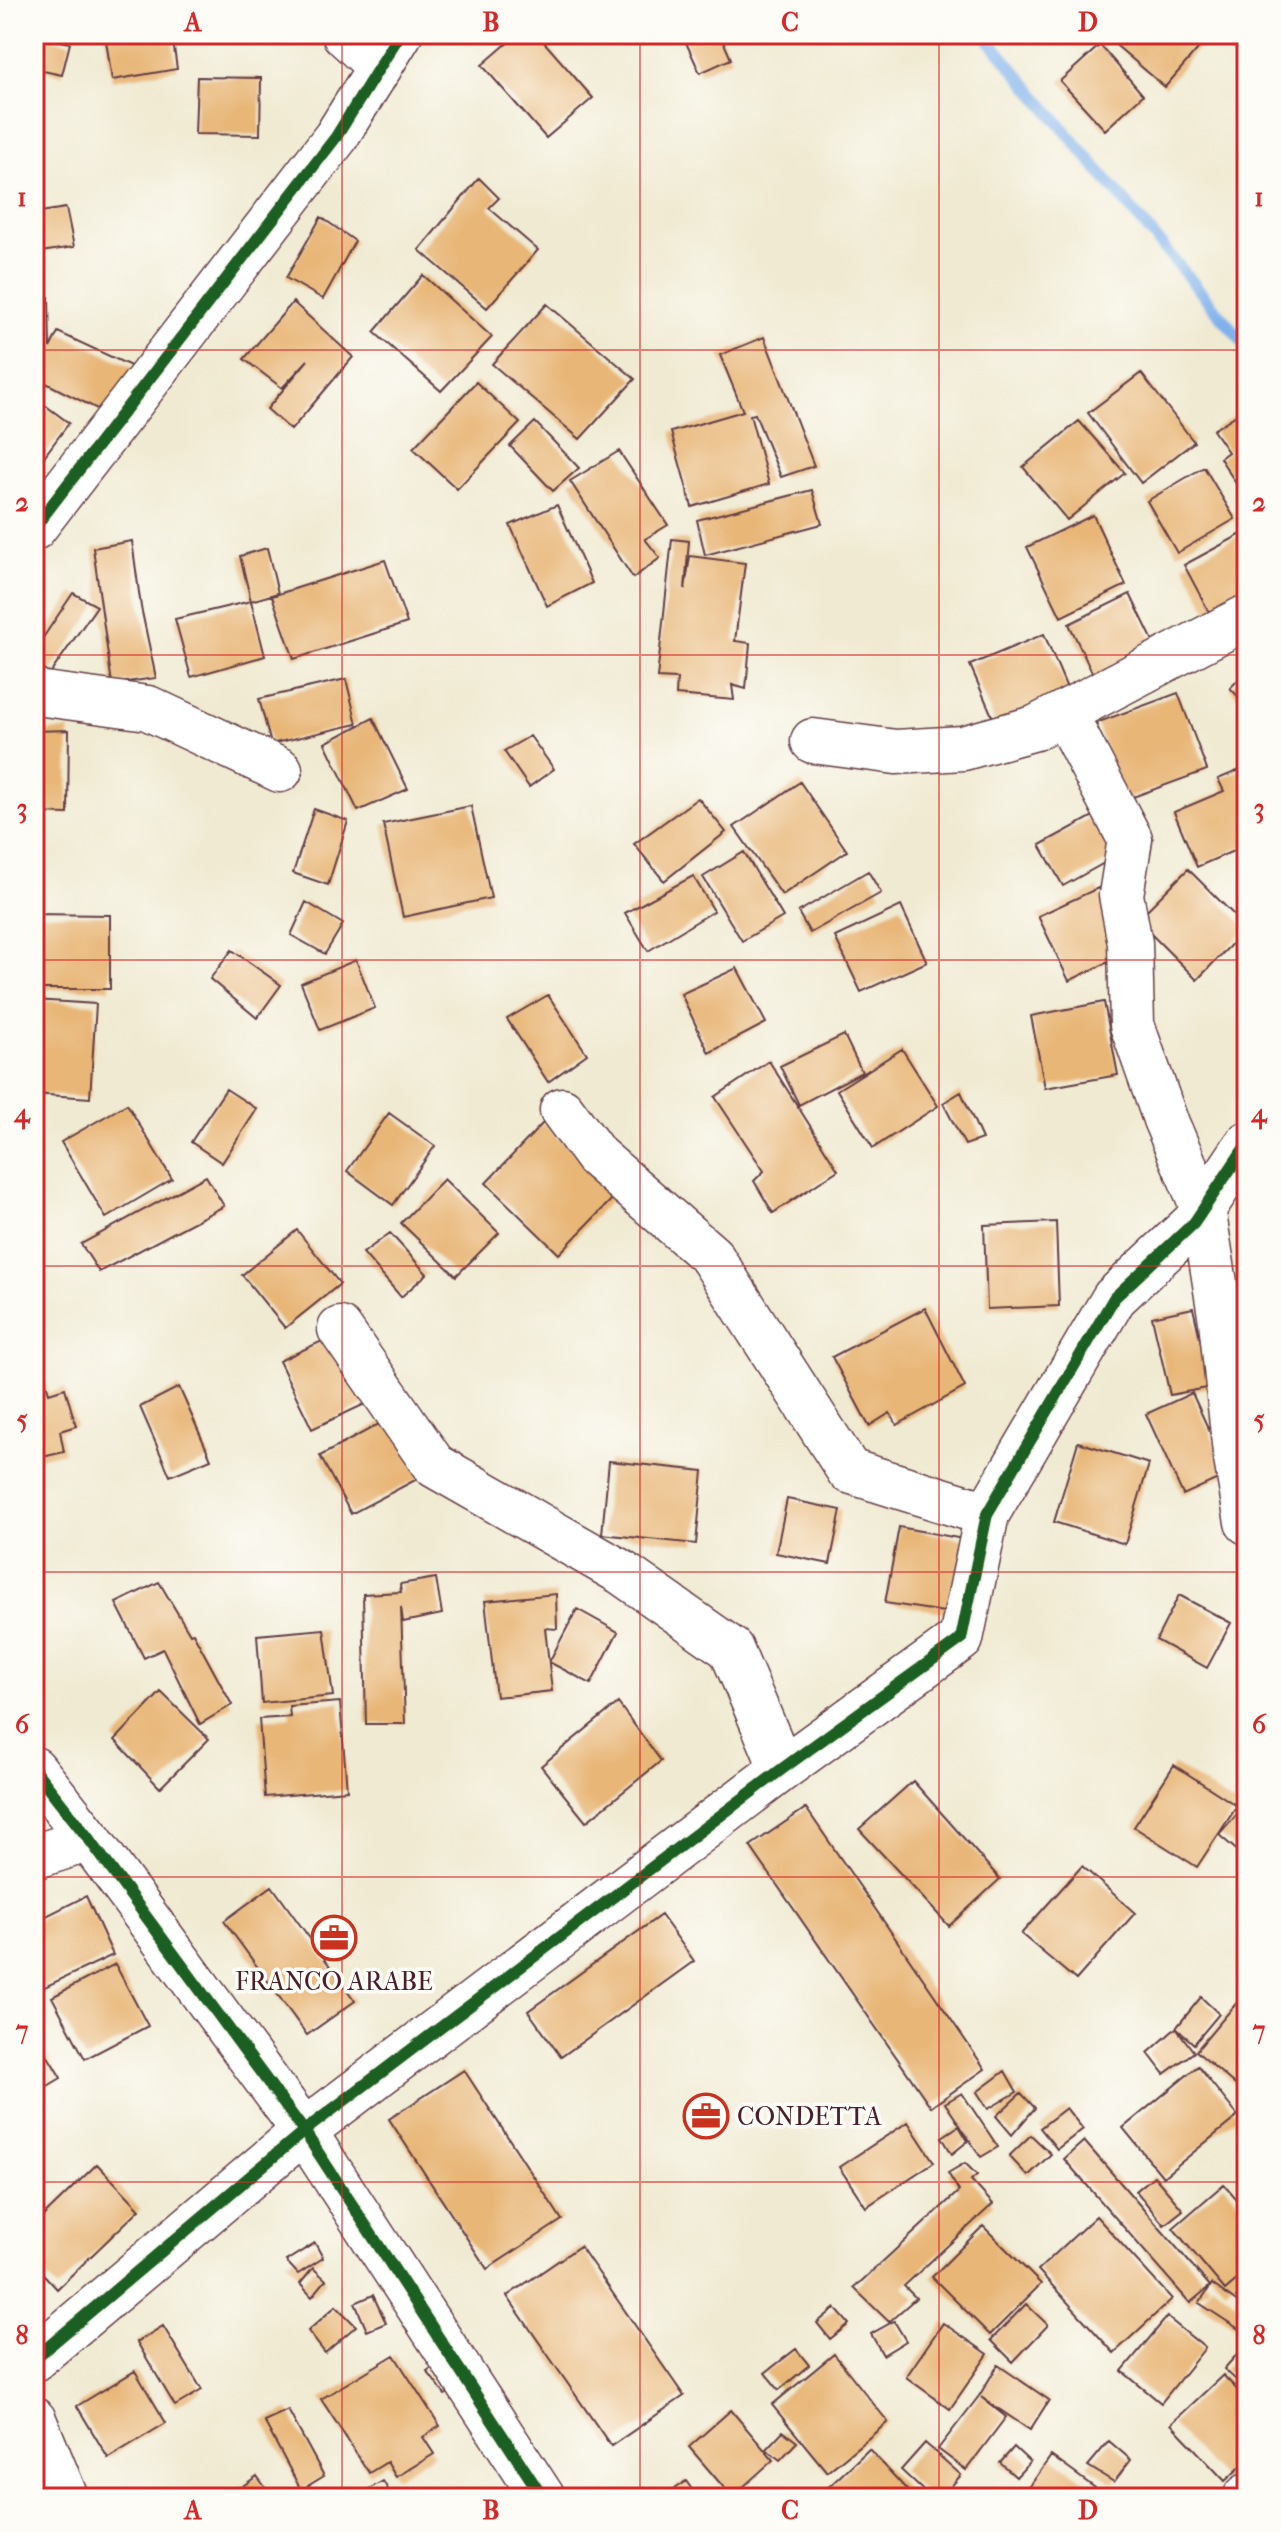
<svg xmlns="http://www.w3.org/2000/svg" width="1281" height="2532" font-family="'IM FELL French Canon',serif">
<rect width="100%" height="100%" fill="#fdfcf7"/>
<filter id="ink" filterUnits="userSpaceOnUse"><feTurbulence type="fractalNoise" baseFrequency=".0125" numOctaves="2"/><feDisplacementMap in="SourceGraphic" scale="16" xChannelSelector="R" yChannelSelector="G"/><feConvolveMatrix kernelMatrix="1 2 1 2 8 2 1 2 1" color-interpolation-filters="sRGB"/></filter>
<filter id="wash" filterUnits="userSpaceOnUse"><feTurbulence type="fractalNoise" baseFrequency=".006" numOctaves="4" result="noise"/><feDisplacementMap in="SourceGraphic" scale="32" xChannelSelector="R" yChannelSelector="G"/><feGaussianBlur stdDeviation="1.8" result="paint"/><feColorMatrix in="noise" values="0 0 0 0 0 0 0 0 0 0 0 0 0 0 0 0 0 1.4 0 .05"/><feComposite in="paint" operator="in"/></filter>
<g filter="url(#wash)">
<rect width="100%" height="100%" fill="#f0ead2"/>
<g fill="none" stroke-linecap="round" stroke-linejoin="round">
<path stroke="#7eb1eb" stroke-width="12" d="M984 34 1247 347"/>
</g>
<g id="blocks">
<path fill="#e8b677" d="M105 34H172L177 69 112 80Z
M518 34H537L593 98 546 138 482 65Z
M682 34H720L731 59 700 73Z
M1103 34H1211L1165 87Z
M34 35 70 43 62 75 34 69Z
M1100 45 1143 95 1105 130 1060 81Z
M197 77 261 78 260 135 195 134Z
M37 113 44 170H34V114Z
M479 178 499 198 489 208 538 250 487 308 419 250Z
M66 208 74 247 34 253V213Z
M321 217 355 241 323 299 286 278Z
M423 275 492 337 441 391 374 332Z
M34 297H49L50 348 58 332 135 368 113 417 34 377 45 356 34 357Z
M293 302 353 357 291 430 267 409 308 360 282 388 244 359Z
M547 304 635 379 580 439 492 364Z
M764 337 814 466 781 477 755 414 750 415 769 484 692 507 671 432 743 411 720 355Z
M1141 373 1194 442 1141 483 1088 413Z
M476 382 520 423 457 489 413 448Z
M34 397 69 423 34 470Z
M1247 408V501L1220 458 1228 452 1213 430Z
M1079 421 1125 473 1067 520 1023 467Z
M535 422 579 468 553 491 510 446Z
M619 451 668 525 645 539 660 558 633 578 570 481Z
M1204 467 1235 519 1177 553 1147 501Z
M812 490 822 524 705 555 697 520Z
M557 505 592 583 547 606 510 525Z
M1093 515 1126 585 1061 617 1027 547Z
M1247 531V609L1216 625 1184 565Z
M672 539 689 541 685 589 690 556 745 563 735 641 750 643 746 689 732 685 734 700 676 695 677 679 657 678Z
M132 541 141 607 156 678 112 684 93 548Z
M267 548 278 593 251 601 240 556Z
M385 560 407 623 294 659 272 596Z
M73 593 97 606 40 688 34 684V651Z
M1130 594 1160 655 1098 685 1069 624Z
M251 601 265 656 191 677 175 619Z
M1044 634 1072 700 999 732 970 665Z
M1247 671V706L1230 688Z
M346 679 357 724 271 744 259 699Z
M1178 693 1207 770 1125 800 1096 723Z
M373 718 408 789 358 811 325 743Z
M69 730 68 814 34 813V731Z
M530 736 554 769 529 787 504 751Z
M1242 769 1247 782V845L1197 867 1174 812 1224 791 1218 779Z
M800 782 847 851 782 895 734 827Z
M698 798 726 832 664 881 634 844Z
M471 806 491 898 403 917 383 824Z
M314 809 348 821 328 885 293 873Z
M1106 809 1129 849 1063 886 1040 845Z
M744 852 783 917 742 941 703 877Z
M1188 869 1247 928 1197 980 1137 920Z
M868 871 881 893 810 933 798 912Z
M693 876 714 911 648 951 625 913Z
M1098 888 1129 952 1069 981 1038 916Z
M306 902 343 924 325 954 291 935Z
M901 906 927 962 861 992 835 937Z
M34 914 110 915V989H34Z
M232 950 281 985 257 1018 210 979Z
M356 960 375 1008 320 1030 301 983Z
M737 968 766 1023 709 1053 681 994Z
M548 995 587 1054 548 1082 507 1019Z
M34 1000 96 1004 90 1098 34 1094Z
M1104 1002 1118 1075 1045 1088 1031 1016Z
M844 1035 862 1072 799 1105 780 1066Z
M902 1049 938 1106 873 1148 837 1090Z
M769 1061 838 1170 773 1213 754 1181 764 1171 715 1097Z
M226 1089 257 1109 222 1163 191 1142Z
M961 1092 982 1139 965 1145 943 1103Z
M127 1104 172 1179 106 1218 61 1142Z
M389 1113 435 1146 393 1205 347 1171Z
M543 1123 617 1194 559 1254 486 1183Z
M206 1176 224 1206 99 1272 81 1244Z
M444 1179 499 1233 456 1276 401 1223Z
M1056 1222 1059 1306 987 1309 984 1225Z
M297 1230 340 1284 285 1328 242 1275Z
M390 1233 427 1274 401 1297 363 1253Z
M925 1308 965 1387 897 1425 890 1413 869 1426 832 1357Z
M1193 1308 1211 1387 1170 1395 1152 1317Z
M333 1336 365 1404 312 1429 279 1361Z
M45 1380 49 1393 65 1388 76 1426 60 1431 64 1452 34 1459V1383Z
M179 1387 211 1459 170 1476 140 1407Z
M1192 1393 1229 1474 1183 1495 1146 1414Z
M390 1418 421 1477 351 1514 320 1456Z
M1078 1442 1149 1464 1125 1544 1054 1522Z
M609 1461 703 1471 696 1544 602 1534Z
M787 1499 841 1510 830 1564 776 1553Z
M899 1527 974 1541 964 1615 885 1603Z
M436 1578 442 1614 403 1622 401 1607 405 1724H366L363 1594 401 1592 400 1584Z
M159 1582 190 1634 193 1633 232 1705 200 1724 163 1649 144 1658 116 1603Z
M556 1594 557 1629 545 1628 552 1691 496 1697 485 1601Z
M1179 1595 1231 1623 1207 1668 1156 1640Z
M577 1609 618 1632 591 1684 549 1662Z
M324 1629 333 1696 262 1703 257 1635Z
M161 1692 209 1739 160 1788 115 1740Z
M340 1702 347 1790 265 1797 259 1719 290 1717 289 1706Z
M618 1703 661 1761 586 1822 541 1766Z
M1174 1765 1237 1806 1197 1867 1134 1827Z
M913 1781 1000 1879 949 1926 859 1829Z
M1247 1803V1859L1219 1835Z
M806 1808 985 2069 931 2107 750 1846Z
M1082 1866 1135 1913 1076 1980 1021 1934Z
M272 1886 355 2001 307 2035 224 1921Z
M86 1896 113 1955 34 1992V1922Z
M661 1915 694 1961 561 2057 528 2011Z
M115 1964 148 2026 85 2059 52 1997Z
M1245 1993 1247 1995V2081L1240 2089 1196 2051Z
M1201 1997 1219 2014 1194 2044 1176 2028Z
M1176 2028 1194 2052 1164 2074 1148 2053Z
M34 2033 61 2078 34 2094Z
M1198 2066 1238 2116 1163 2177 1123 2128Z
M464 2070 562 2220 487 2269 389 2119Z
M1005 2071 1017 2092 988 2109 977 2092Z
M962 2093 998 2147 981 2157 945 2103Z
M1021 2093 1035 2108 1012 2135 996 2116Z
M1066 2108 1083 2129 1057 2149 1040 2128Z
M908 2122 934 2162 866 2207 839 2167Z
M959 2126 968 2141 952 2154 942 2137Z
M1031 2135 1051 2154 1028 2176 1009 2156Z
M1084 2141 1210 2286 1190 2303 1064 2159Z
M965 2163 977 2175 971 2180 993 2204 904 2286 916 2298 889 2322 854 2288 959 2191 948 2173Z
M97 2164 140 2209 57 2289 34 2264V2225Z
M1154 2176 1183 2210 1164 2225 1136 2191Z
M1224 2184 1247 2211V2271L1225 2290 1173 2228Z
M1096 2216 1172 2299 1114 2353 1038 2270Z
M983 2226 1041 2284 990 2335 932 2277Z
M315 2243 323 2258 298 2274 286 2261Z
M580 2246 684 2396 611 2446 507 2296Z
M313 2268 326 2280 312 2297 300 2284Z
M1212 2284 1247 2310 1245 2333 1199 2303Z
M1247 2287V2307L1236 2298Z
M373 2295 386 2323 367 2331 355 2303Z
M1026 2304 1048 2325 1013 2362 991 2340Z
M336 2306 356 2326 325 2353 308 2331Z
M835 2308 849 2324 830 2339 817 2323Z
M1167 2317 1205 2348 1161 2403 1122 2371Z
M894 2321 906 2341 883 2355 871 2334Z
M943 2323 988 2354 950 2409 906 2377Z
M163 2326 202 2390 175 2406 137 2342Z
M1247 2343V2390L1224 2369Z
M796 2349 809 2365 779 2390 765 2373Z
M834 2354 888 2422 827 2472 772 2405Z
M394 2355 440 2426 423 2437 434 2454 396 2477 387 2462 369 2473 321 2399Z
M441 2362 460 2386 445 2395 427 2371Z
M998 2365 1049 2400 1030 2430 981 2397 1006 2417 966 2470 938 2449 979 2396Z
M135 2371 166 2423 108 2458 77 2406Z
M1223 2375 1247 2400V2461L1225 2481 1171 2424Z
M288 2410 324 2476 301 2490 264 2421Z
M731 2410 773 2460 732 2497 689 2447Z
M783 2431 797 2442 780 2460 766 2449Z
M1109 2441 1131 2460 1114 2482 1088 2466Z
M925 2443 961 2475 941 2498H931L901 2470Z
M1014 2447 1030 2462 1016 2477 1000 2463Z
M869 2449 907 2490 898 2498H817Z
M1051 2456 1109 2498H1026L1023 2496Z
M34 2459 45 2498H34Z
M257 2476 273 2498H226Z
M383 2481 393 2498H365L362 2493Z
M686 2481 698 2498H660Z"/>
</g>
</g>
<g filter="url(#ink)">
<use href="#blocks" fill-opacity="0" stroke="#633d44" stroke-width="2"/>
<g fill="none" stroke-linecap="round" stroke-linejoin="round">
<g stroke="#633d44" stroke-width="47">
<path id="minor" d="M344 34 380 67
M34 528 336 137 400 34
M34 690 37 693 148 708 280 770
M1064 713 1130 839 1121 895 1130 943 1132 1025 1165 1119 1203 1208 1221 1321 1235 1453 1247 1522
M813 741 896 752 963 748 1035 728 1247 617
M562 1110 596 1156 711 1256 849 1471 987 1514
M340 1329 434 1465 621 1572 731 1649 782 1769
M34 1769 89 1839 304 2131 543 2498
M34 1857 89 1839
M34 2359 304 2131 782 1769 961 1639 987 1514 1114 1298 1194 1223 1247 1144
M34 2420 66 2498
M1245 2498 1247 2496"/>
</g>
<use href="#minor" stroke="#fff" stroke-width="44"/>
<g stroke="#fdfcf7" stroke-width="17">
<path id="cycleway" d="M34 528 336 137 400 34
M34 1769 89 1839 304 2131 543 2498
M34 2359 304 2131 782 1769 961 1639 987 1514 1114 1298 1194 1223 1247 1144"/>
</g>
<use href="#cycleway" stroke="#1b5e20" stroke-width="12"/>
</g>
</g>
<path fill="none" stroke="#d62828" stroke-width="2" stroke-opacity="0.55" d="M342 34V2498M640 34V2498M939 34V2498M34 350H1247M34 655H1247M34 960H1247M34 1266H1247M34 1572H1247M34 1877H1247M34 2182H1247"/>
<defs>
<g id="office-ring" transform="scale(2.3)"><circle r="9.5" fill="#fdfcf7" stroke="#c8321e" stroke-width="1.5"/><path d="M-6-3h4V-5.5h4V-3h4V5H-6ZM-1-4.5V-3h2v-1.5ZM-6 0V1H6V0Z" fill="#c8321e"/></g>
</defs>
<g fill-rule="evenodd">
<use href="#office-ring" x="334" y="1938"/>
<use href="#office-ring" x="706" y="2116"/>
</g>
<g text-anchor="middle" stroke-width="7" stroke-linejoin="round" paint-order="stroke">
<g font-size="26" fill="#4a1f2b" stroke="#fdfcf7">
<text x="334" y="1990">FRANCO ARABE</text>
<text x="737" y="2125" text-anchor="start">CONDETTA</text>
</g>
</g>
<rect width="1281" height="2532" fill="none" stroke="#fdfcf7" stroke-width="88"/>
<rect x="44" y="44" width="1193" height="2444" fill="none" stroke="#d62828" stroke-width="3"/>
<g font-size="26" text-anchor="middle" font-weight="bold" fill="#d62828">
<text x="193" y="31">A</text>
<text x="491" y="31">B</text>
<text x="790" y="31">C</text>
<text x="1088" y="31">D</text>
<text x="22" y="206">1</text>
<text x="1259" y="206">1</text>
<text x="22" y="511">2</text>
<text x="1259" y="511">2</text>
<text x="22" y="817">3</text>
<text x="1259" y="817">3</text>
<text x="22" y="1122">4</text>
<text x="1259" y="1122">4</text>
<text x="22" y="1428">5</text>
<text x="1259" y="1428">5</text>
<text x="22" y="1733">6</text>
<text x="1259" y="1733">6</text>
<text x="22" y="2039">7</text>
<text x="1259" y="2039">7</text>
<text x="22" y="2344">8</text>
<text x="1259" y="2344">8</text>
<text x="193" y="2519">A</text>
<text x="491" y="2519">B</text>
<text x="790" y="2519">C</text>
<text x="1088" y="2519">D</text>
</g>
</svg>
